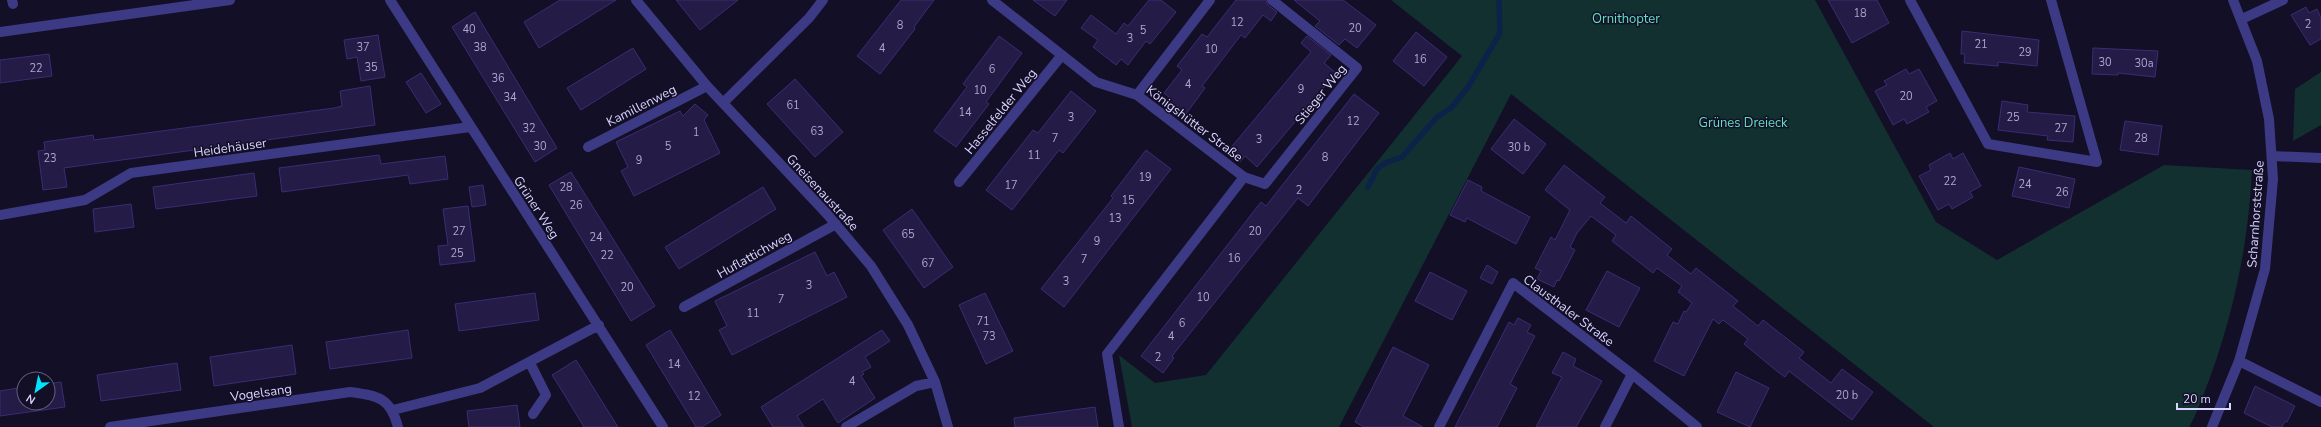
<svg xmlns="http://www.w3.org/2000/svg" width="2321" height="427" font-family="'Nunito Sans',sans-serif">
<rect width="100%" height="100%" fill="#130f26"/>
<path fill="#12302f" d="M1391 0H1815L1936 222 1997 260 2164 165 2252 170C2248 256 2228 339 2194 418L2189 427H1934L1511 94 1339 427H1132L1119 355 1155 383 1206 375 1462 56Z
M2321 72V125L2293 141 2295 89Z"/>
<g fill="none" stroke-linecap="round" stroke-linejoin="round">
<path stroke="#0c2248" stroke-width="5.5" d="M1368 187 1377 169 1385 163 1402 157 1437 117 1451 108 1468 87 1500 33 1499 0"/>
</g>
<path fill="#241b47" stroke="#3b2d73" d="M560 0H616L539 48 524 22Z
M676 0H738L700 30Z
M901 0H934L914 27 915 29 880 74 857 56Z
M1033 0H1067L1055 16Z
M1149 0H1161L1176 12 1150 44 1146 41 1128 65 1121 59 1116 65 1093 47 1098 40 1081 28 1091 15 1116 34 1124 23 1128 26Z
M1236 0H1266L1268 5 1277 12 1271 21 1263 15 1245 38 1241 35 1202 86 1205 88 1183 118 1167 105 1171 99 1164 93 1182 70 1177 66 1202 34 1207 37Z
M1294 0H1343L1376 25 1357 48 1345 39 1339 45 1315 26 1320 21Z
M1828 0H1877L1889 23 1852 43Z
M2306 7 2309 13 2317 9 2321 18V39L2310 45 2291 15Z
M475 12 557 148 535 162 452 27Z
M1962 31 2039 40 2037 66 1998 62V66L1964 63 1965 54H1961Z
M1416 32 1447 57 1424 86 1393 61Z
M378 35 385 77 361 81 357 57 347 59 344 40Z
M999 36 1022 53 986 102 989 104 956 147 934 131 967 87 963 84Z
M1307 36 1331 55 1324 63 1336 73 1257 167 1245 156 1240 162 1228 151 1311 52 1301 43Z
M633 48 646 69 581 110 567 88Z
M2093 48 2158 51 2155 77 2118 73V75L2092 74Z
M49 54 52 76 0 83V60Z
M1906 69 1909 74 1919 69 1937 101 1926 107 1929 112 1907 124 1904 119 1893 125 1875 91 1887 85 1884 81Z
M421 73 441 104 426 113 406 82Z
M795 79 843 132 815 157 767 104Z
M370 86 375 125 64 168 67 187 43 190 38 151 45 150 44 142 93 135 94 140 334 108 342 106 340 91Z
M1071 91 1096 111 1063 153 1059 150 1012 210 986 190 1033 130 1038 133Z
M1354 94 1379 113 1308 206 1298 198 1172 356 1174 358 1163 373 1141 356 1261 202 1266 206Z
M2002 101 2028 105 2027 112 2075 116 2073 142 2047 140 2048 136 1998 130Z
M695 104 708 115 704 120 720 153 634 196 621 171 628 167 616 142 680 111 683 116Z
M1514 119 1546 144 1523 174 1491 149Z
M2125 121 2162 126 2158 155 2120 150Z
M1146 150 1171 169 1064 307 1041 289 1113 198 1111 196Z
M1950 153 1953 159 1963 153 1981 186 1970 192 1973 197 1952 209 1949 204 1938 210 1919 176 1931 170 1929 165Z
M379 155 381 164 445 156 448 179 410 184 408 175 282 192 279 168Z
M1564 165 1605 197 1600 203 1626 223 1631 216 1672 249 1667 255 1691 274 1696 268 1738 301 1733 306 1758 326 1763 320 1804 352 1799 358 1831 383 1842 369 1873 392 1852 420 1789 371 1785 377 1778 372 1744 344 1748 339 1723 320 1719 324 1713 319 1684 376 1654 361 1673 322 1678 324 1684 311 1686 312 1692 303 1678 292 1682 286 1657 268 1653 273 1612 241 1616 235 1591 216 1577 233 1570 247 1575 250 1559 281 1557 280 1554 287 1537 279 1541 271 1535 268 1551 237 1555 240 1570 210 1545 190Z
M2019 167 2075 179 2069 208 2012 196Z
M571 172 655 306 631 321 549 185Z
M254 173 257 196 156 209 153 187Z
M1468 180 1482 187 1481 191 1530 217 1516 244 1467 218 1465 222 1450 215Z
M483 185 486 205 472 207 469 187Z
M763 187 776 209 679 269 665 247Z
M131 204 134 227 95 232 93 209Z
M468 206 475 261 440 265 438 246 448 245 443 209Z
M912 209 953 267 924 288 883 230Z
M815 252 827 276 834 272 847 297 732 355 719 330 727 326 715 301Z
M1487 265 1498 272 1492 284 1480 278Z
M1607 271 1640 288 1619 327 1586 310Z
M1430 272 1467 291 1452 320 1415 301Z
M535 293 539 320 459 331 455 304Z
M985 293 1013 351 986 364 959 305Z
M1518 318 1531 325 1527 332 1535 336 1510 384 1517 388 1497 427H1455L1509 322 1514 325Z
M408 330 412 358 330 369 326 342Z
M670 330 721 415 702 427H696L646 345Z
M882 330 890 341 865 357 871 367 862 372 864 374 861 376 875 398 838 423 823 399 797 416 804 427H773L761 407Z
M292 345 296 374 214 386 210 357Z
M1393 347 1429 365 1403 416 1423 427H1364L1355 422Z
M1563 352 1576 359 1573 366 1602 381 1576 427H1536L1562 377 1552 373Z
M576 360 618 427H584L564 394 552 375Z
M177 363 181 390 101 401 97 375Z
M1736 372 1769 388 1750 427 1717 412Z
M61 382 65 407 0 416V391L24 387V403H48V384Z
M2255 386 2295 406 2287 422 2285 421 2282 427H2272L2244 413Z
M517 405 520 427H469L467 411Z
M1095 407 1098 427H1015L1014 418Z"/>
<g fill="none" stroke-linecap="round" stroke-linejoin="round">
<path stroke="#3d3a85" stroke-width="10" d="M12 0 13 4
M390 0 663 427
M636 0 707 86 827 214 871 266 908 325 935 382 948 427
M992 0 1096 82 1137 95 1244 177 1265 184 1357 68 1272 0
M1910 0 1988 144 2097 162 2051 0
M2242 19 2283 0
M0 32 230 0
M1137 95 1210 0
M723 103 809 18 823 0
M588 147 707 86
M2272 156 2321 158
M959 182 1062 55
M0 215 85 200 131 173 470 127
M684 307 836 224
M2239 361 2321 402
M530 363 546 395 533 414
M393 410 480 388 599 325
M110 427 350 392C378 396 390 397 398 427
M846 427 916 386 935 382
M1119 427 1107 354 1244 177
M1439 427 1513 283 1632 374 1697 427
M1605 427 1632 374
M2212 427 2239 361 2265 269 2273 179 2269 119 2257 61 2233 0"/>
</g>
<g text-anchor="middle" stroke-width="3" stroke-linejoin="round" paint-order="stroke">
<g font-size="11" fill="#aca6d1">
<text x="1860" y="17">18</text>
<text x="1237" y="26">12</text>
<text x="2308" y="28">2</text>
<text x="900" y="29">8</text>
<text x="1355" y="32">20</text>
<text x="469" y="33">40</text>
<text x="1143" y="34">5</text>
<text x="1130" y="42">3</text>
<text x="1981" y="48">21</text>
<text x="363" y="51">37</text>
<text x="480" y="51">38</text>
<text x="882" y="52">4</text>
<text x="1211" y="53">10</text>
<text x="2025" y="56">29</text>
<text x="1420" y="63">16</text>
<text x="2105" y="66">30</text>
<text x="2144" y="67">30a</text>
<text x="371" y="71">35</text>
<text x="36" y="72">22</text>
<text x="992" y="73">6</text>
<text x="498" y="82">36</text>
<text x="1188" y="88">4</text>
<text x="1301" y="93">9</text>
<text x="980" y="94">10</text>
<text x="1906" y="100">20</text>
<text x="510" y="101">34</text>
<text x="793" y="109">61</text>
<text x="965" y="116">14</text>
<text x="1071" y="121">3</text>
<text x="2013" y="121">25</text>
<text x="1353" y="125">12</text>
<text x="529" y="132">32</text>
<text x="2061" y="132">27</text>
<text x="817" y="135">63</text>
<text x="696" y="136">1</text>
<text x="1055" y="142">7</text>
<text x="2141" y="142">28</text>
<text x="1259" y="143">3</text>
<text x="540" y="150">30</text>
<text x="668" y="150">5</text>
<text x="1519" y="151">30 b</text>
<text x="1034" y="159">11</text>
<text x="1325" y="161">8</text>
<text x="50" y="162">23</text>
<text x="639" y="164">9</text>
<text x="1145" y="181">19</text>
<text x="1950" y="185">22</text>
<text x="2025" y="188">24</text>
<text x="1011" y="189">17</text>
<text x="566" y="191">28</text>
<text x="1299" y="194">2</text>
<text x="2062" y="196">26</text>
<text x="1128" y="204">15</text>
<text x="576" y="209">26</text>
<text x="1115" y="222">13</text>
<text x="459" y="235">27</text>
<text x="1255" y="235">20</text>
<text x="908" y="238">65</text>
<text x="596" y="241">24</text>
<text x="1097" y="245">9</text>
<text x="457" y="257">25</text>
<text x="607" y="259">22</text>
<text x="1234" y="262">16</text>
<text x="1084" y="263">7</text>
<text x="928" y="267">67</text>
<text x="1066" y="285">3</text>
<text x="809" y="289">3</text>
<text x="627" y="291">20</text>
<text x="1203" y="301">10</text>
<text x="781" y="303">7</text>
<text x="753" y="317">11</text>
<text x="983" y="325">71</text>
<text x="1182" y="327">6</text>
<text x="989" y="340">73</text>
<text x="1171" y="340">4</text>
<text x="1158" y="361">2</text>
<text x="674" y="368">14</text>
<text x="852" y="385">4</text>
<text x="1847" y="399">20 b</text>
<text x="694" y="400">12</text>
</g>
<g font-size="13" fill="#5fe0c0" stroke="#130f26">
<text x="1626" y="23">Ornithopter</text>
<text x="1743" y="127">Grünes Dreieck</text>
</g>
<g font-size="13" fill="#d9d4ff" stroke="#130f26">
<text transform="translate(1320 94) rotate(-51)" y="5">Stieger Weg</text>
<text transform="translate(641 105) rotate(-27)" y="5">Kamillenweg</text>
<text transform="translate(1000 111) rotate(-51)" y="5">Hasselfelder Weg</text>
<text transform="translate(1195 123) rotate(37)" y="5">Königshütter Straße</text>
<text transform="translate(230 147) rotate(-8)" y="5">Heidehäuser</text>
<text transform="translate(823 192) rotate(47)" y="5">Gneisenaustraße</text>
<text transform="translate(537 207) rotate(57)" y="5">Grüner Weg</text>
<text transform="translate(2255 214) rotate(-86)" y="5">Scharnhorststraße</text>
<text transform="translate(754 254) rotate(-29)" y="5">Huflattichweg</text>
<text transform="translate(1569 310) rotate(37)" y="5">Clausthaler Straße</text>
<text transform="translate(261 392) rotate(-8)" y="5">Vogelsang</text>
</g>
</g>
<g transform="translate(36 391) rotate(213)"><circle r="19" fill="#130f26" stroke="#625e7d"/>
<path d="M0-3L7 15L0 10L-7 15Z" fill="#00e5ff"/>
<text y="-6" font-size="11" font-weight="bold" text-anchor="middle" fill="#d9d4ff">N</text>
</g>
<path d="M2177 403v6h53v-6" fill="none" stroke="#d9d4ff" stroke-width="2"/>
<text x="2183" y="403" font-size="12" fill="#d9d4ff" stroke="#130f26" stroke-width="3" paint-order="stroke">20 m</text>
</svg>
